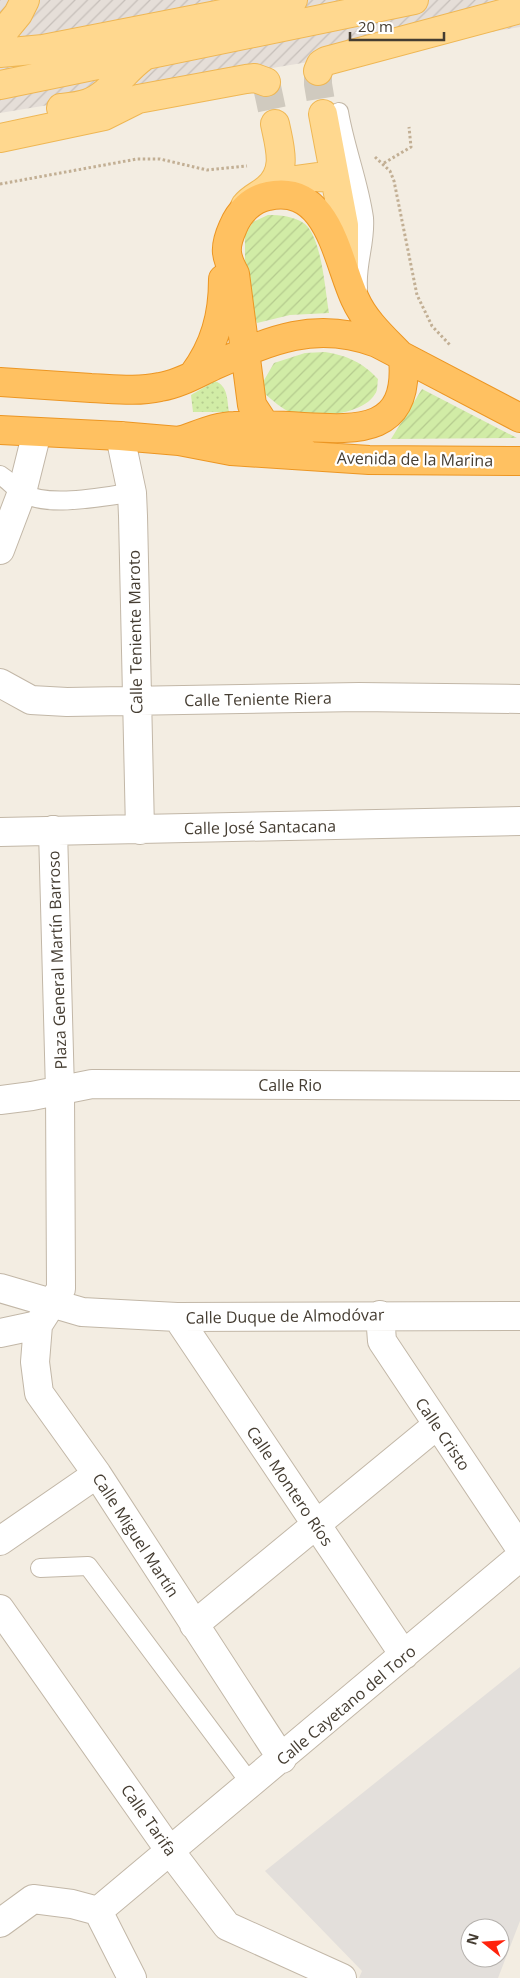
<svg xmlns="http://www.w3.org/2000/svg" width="520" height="1978" font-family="'Open Sans',sans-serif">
<defs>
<pattern id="industrial-furrows" width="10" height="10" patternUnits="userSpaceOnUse" patternTransform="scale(1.25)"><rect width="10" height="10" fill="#e5ded8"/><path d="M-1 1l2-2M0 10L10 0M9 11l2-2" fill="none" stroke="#c6bfba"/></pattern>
<pattern id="grass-dots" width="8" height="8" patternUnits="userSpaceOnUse" patternTransform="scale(1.25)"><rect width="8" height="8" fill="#d1eca6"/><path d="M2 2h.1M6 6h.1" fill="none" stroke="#b5cb8f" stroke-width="1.8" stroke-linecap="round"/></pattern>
<pattern id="garden-furrows" width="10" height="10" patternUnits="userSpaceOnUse" patternTransform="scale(1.25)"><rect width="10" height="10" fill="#d1eca6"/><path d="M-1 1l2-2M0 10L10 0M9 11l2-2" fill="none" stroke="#b5cb8f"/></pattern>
</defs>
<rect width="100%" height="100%" fill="#f3ede2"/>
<path fill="url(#industrial-furrows)" d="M0 0H520V27L0 113Z"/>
<path fill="url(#grass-dots)" d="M215 381C228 386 227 399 229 412H193L191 395Z"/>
<path fill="url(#garden-furrows)" d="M268 215C280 215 294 216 305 224 322 239 325 290 329 313L290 315 257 323 245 287V235L253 222Z
M325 352C348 356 362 362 378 379 377 384 378 391 375 394 363 415 314 419 292 413 282 409 272 400 264 393L263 382 274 363 305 353Z
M422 389 517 438 391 439Z"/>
<path fill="#e3dfdb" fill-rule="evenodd" d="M520 1667V1921L498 1978H359L362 1971 265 1871ZM470 1928H500V1958H470Z"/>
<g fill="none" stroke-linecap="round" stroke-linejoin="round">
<path stroke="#d0cabf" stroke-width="28" stroke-dasharray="28 14" stroke-linecap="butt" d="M318 71V84L323 114
M266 82 275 124"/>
<g stroke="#c2b7a7" stroke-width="20">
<path id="lane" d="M339 112C345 148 359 182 364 218 366 242 356 264 358 288
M0 475C8 480 14 487 21 492 48 509 101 496 132 493
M40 1568 88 1566 251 1784"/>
</g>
<g stroke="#c2b7a7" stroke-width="30">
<path id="street" d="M120 436 132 493 133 516 140 830
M0 550 22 492 37 432
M0 683 31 700 67 702 359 697 520 699
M53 830 60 1091 61 1289 38 1325 35 1362 39 1393 97 1474 282 1759
M0 832 520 821
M0 1100 32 1096 92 1084 520 1086
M0 1288 82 1312 177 1317 520 1316
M380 1315 382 1341 520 1548
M177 1317 404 1655
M0 1333 38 1325
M0 1541 97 1474
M0 1609 170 1851 227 1926 342 1978
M194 1625 437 1425
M98 1911 520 1557
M0 1923 33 1899 72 1904 98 1911 132 1978"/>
</g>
<g stroke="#efb754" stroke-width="30">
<path id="primary" d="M0 36 18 14 25 0
M0 53 43 49 293 0
M318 71 321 64 326 61 520 9
M0 85 414 0
M61 108C70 107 80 106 88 103 110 95 124 70 143 57
M323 114 344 225V268
M0 138 104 116 138 99 246 79 255 78 266 82
M273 183 317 177 335 178
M245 206C251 198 260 195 267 189 288 171 280 148 275 124"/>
</g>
<g stroke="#ec9623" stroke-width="30">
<path id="highway" d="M193 375C215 346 223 315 223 279
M0 382C30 384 61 386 91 388 114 389 137 392 160 387 179 384 196 374 213 366 271 340 315 320 377 343L520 418
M0 430 120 436 179 441 231 451 369 460 520 461
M179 441C196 436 216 426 234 426 257 425 280 425 303 427 359 430 410 433 403 358 386 340 365 322 355 299 337 261 329 183 268 196 252 199 239 212 233 227 224 247 225 256 235 274L252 405 265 425 286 443 310 456"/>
</g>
<path stroke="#c2af94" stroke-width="3" stroke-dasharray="2.5 2.5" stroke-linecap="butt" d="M375 157 390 171 394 181 417 295 432 326 450 345
M384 163 411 147 409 127
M0 184 137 159H160L207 170 247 166"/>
<use href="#lane" stroke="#fff" stroke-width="18"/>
<use href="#street" stroke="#fff" stroke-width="28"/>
<use href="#primary" stroke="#ffd88f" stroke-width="28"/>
<use href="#highway" stroke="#ffc161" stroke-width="28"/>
</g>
<g text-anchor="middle" stroke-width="4.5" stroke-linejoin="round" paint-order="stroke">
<g font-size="16" fill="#453d32" stroke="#fff">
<text transform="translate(415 459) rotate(1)" y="6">Avenida de la Marina</text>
<text transform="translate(135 632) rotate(-91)" y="6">Calle Teniente Maroto</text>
<text transform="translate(258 699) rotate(-1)" y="6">Calle Teniente Riera</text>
<text transform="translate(260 827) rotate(-1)" y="6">Calle José Santacana</text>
<text transform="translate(57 960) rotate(-92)" y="6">Plaza General Martín Barroso</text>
<text x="290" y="1091">Calle Rio</text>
<text transform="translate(285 1316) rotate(-1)" y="6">Calle Duque de Almodóvar</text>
<text transform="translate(443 1434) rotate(56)" y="6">Calle Cristo</text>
<text transform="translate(290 1486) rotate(56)" y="6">Calle Montero Ríos</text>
<text transform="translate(136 1535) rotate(57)" y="6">Calle Miguel Martín</text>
<text transform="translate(346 1705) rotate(-40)" y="6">Calle Cayetano del Toro</text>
<text transform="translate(149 1820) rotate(55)" y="6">Calle Tarifa</text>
</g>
</g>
<g transform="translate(485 1943) rotate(287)"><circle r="24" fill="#ffffff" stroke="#b5b1ad"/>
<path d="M0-4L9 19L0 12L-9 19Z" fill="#ff230d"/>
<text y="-8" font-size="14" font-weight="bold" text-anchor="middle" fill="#453d32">N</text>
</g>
<path d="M350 32v8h94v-8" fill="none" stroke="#453d32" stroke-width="2.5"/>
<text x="358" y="32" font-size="15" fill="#453d32" stroke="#ffffff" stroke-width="4" paint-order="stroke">20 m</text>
</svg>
